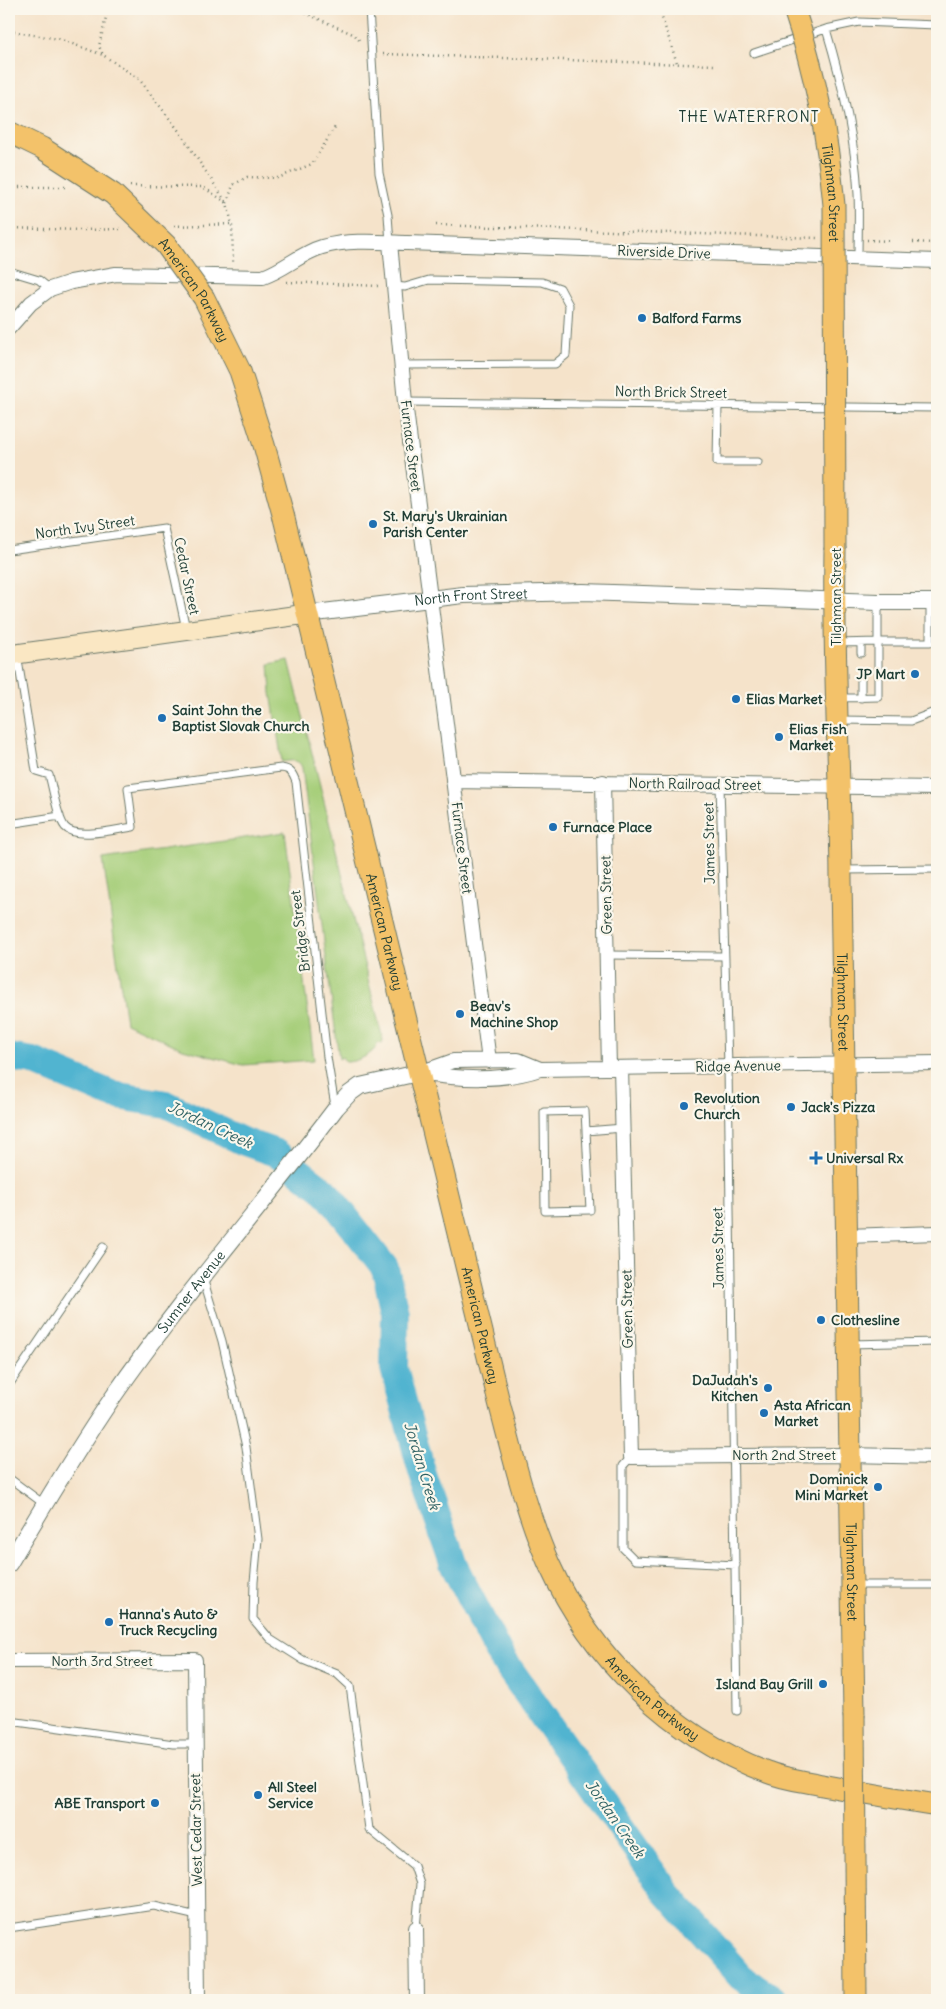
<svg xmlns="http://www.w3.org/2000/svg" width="946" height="2009" font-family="Delius,sans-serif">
<rect width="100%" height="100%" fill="#fbf7ec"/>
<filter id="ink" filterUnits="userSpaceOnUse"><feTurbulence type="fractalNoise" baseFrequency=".02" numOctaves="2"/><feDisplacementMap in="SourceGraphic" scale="10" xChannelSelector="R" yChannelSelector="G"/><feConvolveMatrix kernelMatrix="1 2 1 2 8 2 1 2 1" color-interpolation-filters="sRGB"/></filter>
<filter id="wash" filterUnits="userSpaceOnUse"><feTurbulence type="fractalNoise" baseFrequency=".0096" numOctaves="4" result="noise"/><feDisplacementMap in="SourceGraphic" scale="20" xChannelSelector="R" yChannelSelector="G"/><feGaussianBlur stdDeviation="1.12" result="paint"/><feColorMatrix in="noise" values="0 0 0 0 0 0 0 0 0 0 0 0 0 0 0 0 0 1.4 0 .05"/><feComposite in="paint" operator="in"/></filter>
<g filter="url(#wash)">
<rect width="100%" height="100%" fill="#f5e3ca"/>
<path fill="#a6ce79" stroke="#628656" d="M289 660 383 1040 382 1044 378 1043C375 1054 357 1062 346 1062L342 1057 339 1059 302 768C299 758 290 761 282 762L271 693 269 664Z
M285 832 314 1060 243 1065 183 1049 126 1023 103 859Z"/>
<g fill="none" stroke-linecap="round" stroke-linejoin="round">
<path stroke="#51b4d0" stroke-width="28" d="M9 1057 33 1061 113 1095 166 1104 242 1141 276 1153 326 1192 385 1268 395 1313 394 1368 422 1472 454 1566 499 1654 667 1893 741 1977 775 2000"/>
</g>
</g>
<g filter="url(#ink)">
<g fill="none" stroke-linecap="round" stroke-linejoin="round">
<g stroke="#6a7768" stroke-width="9">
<path id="service" d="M369 9 379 173 388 215 390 243
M826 29C842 82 855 138 858 194 859 215 858 237 858 259
M754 53 826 29 859 22 937 25
M9 271 39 280 50 289
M394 286 405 287 429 280 542 282 560 288 569 305 566 355 555 364 402 365
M405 402 937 408
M718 405 717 462H758
M9 550 164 528 186 629
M878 602V642H930V603
M837 643 878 642V697L840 698
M861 653V643
M17 654 36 771 49 775C53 788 57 817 65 827 76 840 117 829 133 827L128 788 281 768C291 769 293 774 296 782L327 1057 335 1106
M861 698V678
M840 720 911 721 937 711
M720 785 728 1066 737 1711
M9 824 60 816
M844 870 937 869
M607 955 723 956
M586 1131 590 1210 545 1211 544 1112 585 1111 586 1131 623 1128
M203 1278 222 1341 246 1447 258 1539 254 1582 253 1619 270 1639 303 1660 337 1674 350 1686 369 1829 414 1866 420 1884 416 1928
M850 1344 937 1342
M9 1385 103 1247
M631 1457 623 1466V1548L635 1560 736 1565
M9 1478 44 1504
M855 1585H937
M10 1721 174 1744H196
M9 1928 154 1906 197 1916"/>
</g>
<g stroke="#6a7768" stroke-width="16">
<path id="minor" d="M390 243 405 402 489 1061
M9 328 31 303 50 289 71 282 116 274 263 277C284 270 301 253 322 247 349 239 380 242 407 243L937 261
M453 781 937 788
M603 782 609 1068
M621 1068 631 1457 849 1455 937 1457
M422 1072 453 1061 518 1060 540 1069
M418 1073C459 1079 501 1082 540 1069L937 1063
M846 1236 937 1233
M9 1661 195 1660 198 2000
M416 1928 417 2000"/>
</g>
<g stroke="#6a7768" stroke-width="18">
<g id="tertiary">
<path id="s1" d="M307 614 463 595 583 592 878 602H937"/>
<path id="s2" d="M9 1564C42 1508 76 1451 113 1397 182 1297 263 1205 336 1108L349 1094 360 1086 418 1073"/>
</g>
</g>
<g stroke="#6a7768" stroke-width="21">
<path id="secondary" d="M9 655 307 614"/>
</g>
<g stroke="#6a7768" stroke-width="23">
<g id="primary">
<path id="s3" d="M284 518 499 1402C513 1456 526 1512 549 1564 591 1657 671 1736 767 1772 784 1779 804 1781 822 1785 860 1792 899 1799 937 1805"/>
<path id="s4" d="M835 550C833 660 840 769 841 878 845 1157 850 1436 854 1715"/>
</g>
</g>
<path stroke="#6a7768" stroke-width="2.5" stroke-dasharray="1 4" stroke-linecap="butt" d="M108 9 99 46 103 55 139 79 179 131 226 202
M296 9 355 35 359 40
M659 9 677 63
M9 31 59 39 103 55
M383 54 715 65
M130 186 203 187 227 203 232 224 233 262
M9 187H69
M227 203 233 185 247 177 278 178 312 164 335 127
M436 225 817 238
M174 226 232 224
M9 228 81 230 123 229
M867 240 892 241
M913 242 937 243
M287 282 379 286
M653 2000 660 1999 669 2000"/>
<use href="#service" stroke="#fff" stroke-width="7"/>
<use href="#minor" stroke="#fff" stroke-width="14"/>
<use href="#tertiary" stroke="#fff" stroke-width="16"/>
<use href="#secondary" stroke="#fae7c3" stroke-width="19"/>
<use href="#primary" stroke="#f3c26a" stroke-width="21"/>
<g stroke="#6a7768" stroke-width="23" stroke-linecap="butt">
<g id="primary-bridge">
<path id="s5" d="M794 9C815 72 828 138 834 205L835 550"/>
<path id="s6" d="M9 132 42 148 113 194 166 245 204 298 240 371 264 445 284 518"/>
<path d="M854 1715 856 2000"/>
</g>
</g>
<use href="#primary-bridge" stroke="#f3c26a" stroke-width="21"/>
</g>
</g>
<g fill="#1f6fb2" stroke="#fbf7ec" stroke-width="2">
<circle cx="642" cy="318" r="5"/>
<circle cx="373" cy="524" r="5"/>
<circle cx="915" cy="674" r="5"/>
<circle cx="736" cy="699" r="5"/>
<circle cx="162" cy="718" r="5"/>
<circle cx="779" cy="737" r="5"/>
<circle cx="553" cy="827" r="5"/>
<circle cx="460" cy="1014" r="5"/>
<circle cx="684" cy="1106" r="5"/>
<circle cx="791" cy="1107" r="5"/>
<path d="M813.5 1150.5h5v5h5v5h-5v5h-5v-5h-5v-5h5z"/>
<circle cx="821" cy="1320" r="5"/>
<circle cx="768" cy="1388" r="5"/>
<circle cx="764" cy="1413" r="5"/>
<circle cx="878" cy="1487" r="5"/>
<circle cx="109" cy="1622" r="5"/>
<circle cx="823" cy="1684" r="5"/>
<circle cx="258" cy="1795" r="5"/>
<circle cx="155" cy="1803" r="5"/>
</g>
<g text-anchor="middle" stroke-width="4.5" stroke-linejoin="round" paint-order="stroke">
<g font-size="14" fill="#1f3d34" stroke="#fbf7ec">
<text dy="5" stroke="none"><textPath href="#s5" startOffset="188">Tilghman Street</textPath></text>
<text transform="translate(664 252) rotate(2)" y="5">Riverside Drive</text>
<text dy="5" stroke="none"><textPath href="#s6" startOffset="248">American Parkway</textPath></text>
<text transform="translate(671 392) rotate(1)" y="5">North Brick Street</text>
<text transform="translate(411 446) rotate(83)" y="5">Furnace Street</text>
<text transform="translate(85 527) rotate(-8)" y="5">North Ivy Street</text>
<text transform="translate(187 576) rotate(78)" y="5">Cedar Street</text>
<text dy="5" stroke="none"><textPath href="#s1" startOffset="165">North Front Street</textPath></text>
<text transform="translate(836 597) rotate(-90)" y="5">Tilghman Street</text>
<text transform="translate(695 784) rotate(1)" y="5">North Railroad Street</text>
<text transform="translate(709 843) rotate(-91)" y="5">James Street</text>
<text transform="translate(462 848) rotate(83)" y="5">Furnace Street</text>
<text transform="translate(606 895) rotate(-91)" y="5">Green Street</text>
<text transform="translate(300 931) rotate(-97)" y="5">Bridge Street</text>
<text dy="5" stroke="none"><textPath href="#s3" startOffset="426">American Parkway</textPath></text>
<text dy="5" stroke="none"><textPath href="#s4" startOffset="452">Tilghman Street</textPath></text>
<text transform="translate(738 1066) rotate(-1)" y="5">Ridge Avenue</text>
<text transform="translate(718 1248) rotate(-91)" y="5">James Street</text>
<text dy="5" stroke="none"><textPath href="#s2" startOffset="328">Sumner Avenue</textPath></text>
<text transform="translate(627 1309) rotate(-91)" y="5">Green Street</text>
<text dy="5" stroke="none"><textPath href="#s3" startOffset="831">American Parkway</textPath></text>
<text x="784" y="1460">North 2nd Street</text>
<text dy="5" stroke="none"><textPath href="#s4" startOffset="1022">Tilghman Street</textPath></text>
<text x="102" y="1666">North 3rd Street</text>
<text dy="5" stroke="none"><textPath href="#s3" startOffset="1251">American Parkway</textPath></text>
<text transform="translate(196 1830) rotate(-91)" y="5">West Cedar Street</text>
</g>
<g font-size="14" font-weight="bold" fill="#1f3d34" stroke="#fbf7ec" text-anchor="start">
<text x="652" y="323">Balford Farms</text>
<text x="383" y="521">St. Mary's Ukrainian<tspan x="383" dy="16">Parish Center</tspan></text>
<text x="905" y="679" text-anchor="end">JP Mart</text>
<text x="746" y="704">Elias Market</text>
<text x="172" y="715">Saint John the<tspan x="172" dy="16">Baptist Slovak Church</tspan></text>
<text x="789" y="734">Elias Fish<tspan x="789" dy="16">Market</tspan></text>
<text x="563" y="832">Furnace Place</text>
<text x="470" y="1011">Beav's<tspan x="470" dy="16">Machine Shop</tspan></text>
<text x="694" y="1103">Revolution<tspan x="694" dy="16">Church</tspan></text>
<text x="801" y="1112">Jack's Pizza</text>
<text x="826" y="1163">Universal Rx</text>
<text x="831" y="1325">Clothesline</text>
<text x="758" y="1385" text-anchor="end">DaJudah's<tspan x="758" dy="16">Kitchen</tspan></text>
<text x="774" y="1410">Asta African<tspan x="774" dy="16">Market</tspan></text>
<text x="868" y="1484" text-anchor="end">Dominick<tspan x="868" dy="16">Mini Market</tspan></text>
<text x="119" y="1619">Hanna's Auto &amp;<tspan x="119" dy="16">Truck Recycling</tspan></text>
<text x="813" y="1689" text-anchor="end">Island Bay Grill</text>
<text x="268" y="1792">All Steel<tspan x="268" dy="16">Service</tspan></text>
<text x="145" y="1808" text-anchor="end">ABE Transport</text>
</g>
<g font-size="15" letter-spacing="1" fill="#1f3d34" stroke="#fbf7ec">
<text x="749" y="122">THE WATERFRONT</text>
</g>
<g font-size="15" font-style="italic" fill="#2e6163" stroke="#fbf7ec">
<text transform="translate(210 1125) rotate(25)" y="5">Jordan Creek</text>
<text transform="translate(422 1466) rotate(73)" y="5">Jordan Creek</text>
<text transform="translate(615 1819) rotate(55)" y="5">Jordan Creek</text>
</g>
</g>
<rect width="946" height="2009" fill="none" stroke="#fbf7ec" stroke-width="30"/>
</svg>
